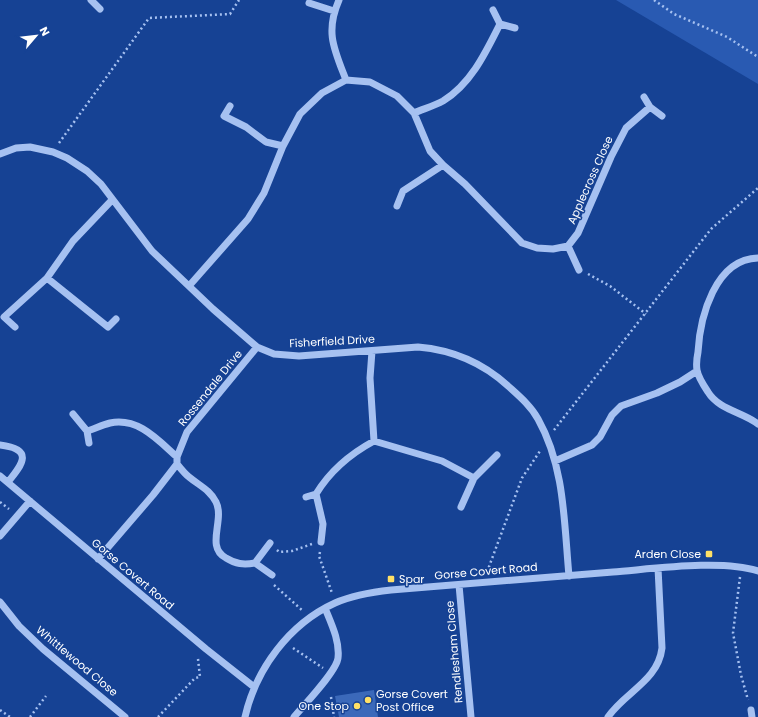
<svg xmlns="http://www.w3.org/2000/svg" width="758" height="717" font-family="Poppins,sans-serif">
<rect width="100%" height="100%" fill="#164294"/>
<path fill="#295ab2" d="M616 0H758V84Z"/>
<path fill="#3b69ba" d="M374 690 378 717H339L335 696Z"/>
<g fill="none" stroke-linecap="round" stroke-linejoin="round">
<path stroke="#a6c1f1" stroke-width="2.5" stroke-dasharray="2 3" stroke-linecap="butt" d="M654 0 674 14 727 37 758 57
M59 143 149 18 230 14 239 0
M588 274 610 286 646 314
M554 430 711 229 758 188
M0 502 9 509
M277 550 279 552 292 551 312 544
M320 552 319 556 332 593
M487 572 522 478 540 451
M740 577 733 633 741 675 748 700
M274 585 303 611
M293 648 323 668
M331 697 334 717
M0 710 10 717
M30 717 46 696
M158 717 195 678 200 677 198 659"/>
<path stroke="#a6c1f1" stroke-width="7" d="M91 0 100 9
M339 0C325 32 334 49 346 80
M309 3 334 11
M493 10 500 24 515 28
M644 97 650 107 662 116
M230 106 224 116 246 127 266 142 283 146
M414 113C423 109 434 106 443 101 471 84 486 52 500 24
M0 154 16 148 30 147 53 152 67 158 87 171 101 184 152 251 213 309 257 347 274 354 299 356 418 347C453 350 482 362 508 386 519 396 531 406 538 419 565 467 564 523 569 576
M397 206 403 191 443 165
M568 246 579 270
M758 258C715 259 700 317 698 352 697 357 696 364 697 370 698 377 704 386 708 392 719 410 743 412 758 424
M47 278 108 327 116 319
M189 286 248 219 264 193 283 146 300 114 322 93 346 80 370 82 397 96 414 113 430 151 443 165 465 184 522 243 537 248 553 249 568 246 578 233 611 157 626 128 650 107
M15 327 4 317 47 278 73 241 112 200
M372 351 370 378 374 441
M73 414 87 431 89 443
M87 431C94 429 102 425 110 423 138 417 158 440 177 457
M0 445C34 449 23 464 8 482
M555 461 592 445 600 437 612 415 621 406 657 393 680 382 697 371
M177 464C181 469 185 474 189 477 200 486 210 490 216 502 225 520 205 547 226 558 236 564 243 565 255 563
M0 476 206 649 254 687
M306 497 316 494
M461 507 474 478 497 455
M0 536 30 501
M321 542 323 524 316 494C330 471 350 454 374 441L442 461 474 478
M270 543 255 563 272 575
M98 559 153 495 177 464V457L187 432 257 347
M459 585 471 717
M0 602 19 626 43 649 125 717
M751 710 752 717
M245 717C256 669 289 624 335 603 353 595 372 592 391 590 465 584 539 578 613 572 652 569 722 559 758 571
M294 717C303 706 337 671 338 658 340 641 331 623 325 608
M608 717C625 692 658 681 662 648L658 568"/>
</g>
<g fill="#ffe066" stroke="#164294" stroke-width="1.5">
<rect x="705" y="550" width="8" height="8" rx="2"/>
<rect x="387" y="575" width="8" height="8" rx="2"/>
<circle cx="368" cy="700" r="4"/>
<circle cx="357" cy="706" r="4"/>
</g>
<g text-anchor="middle" stroke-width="3" stroke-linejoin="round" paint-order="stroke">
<g font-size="11" fill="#fff" stroke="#164294">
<text transform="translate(590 180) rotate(-66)" y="4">Applecross Close</text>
<text transform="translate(332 341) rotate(-3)" y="4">Fisherfield Drive</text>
<text transform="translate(210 388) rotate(-51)" y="4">Rossendale Drive</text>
<text transform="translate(486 571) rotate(-5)" y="4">Gorse Covert Road</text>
<text transform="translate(133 574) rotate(40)" y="4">Gorse Covert Road</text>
<text transform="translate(454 652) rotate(-95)" y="4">Rendlesham Close</text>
<text transform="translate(77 661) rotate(40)" y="4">Whittlewood Close</text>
</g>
<g font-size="11" fill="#fff" stroke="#164294" text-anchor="end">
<text x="701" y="558">Arden Close</text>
<text x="399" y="583" text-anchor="start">Spar</text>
<text x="376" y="698" text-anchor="start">Gorse Covert<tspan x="376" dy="13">Post Office</tspan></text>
<text x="349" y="710">One Stop</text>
</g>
</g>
<g transform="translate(36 36) rotate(62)" stroke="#164294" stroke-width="3" paint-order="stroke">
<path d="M0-3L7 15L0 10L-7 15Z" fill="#ffffff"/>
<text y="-6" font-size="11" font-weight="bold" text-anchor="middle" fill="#ffffff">N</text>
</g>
</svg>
